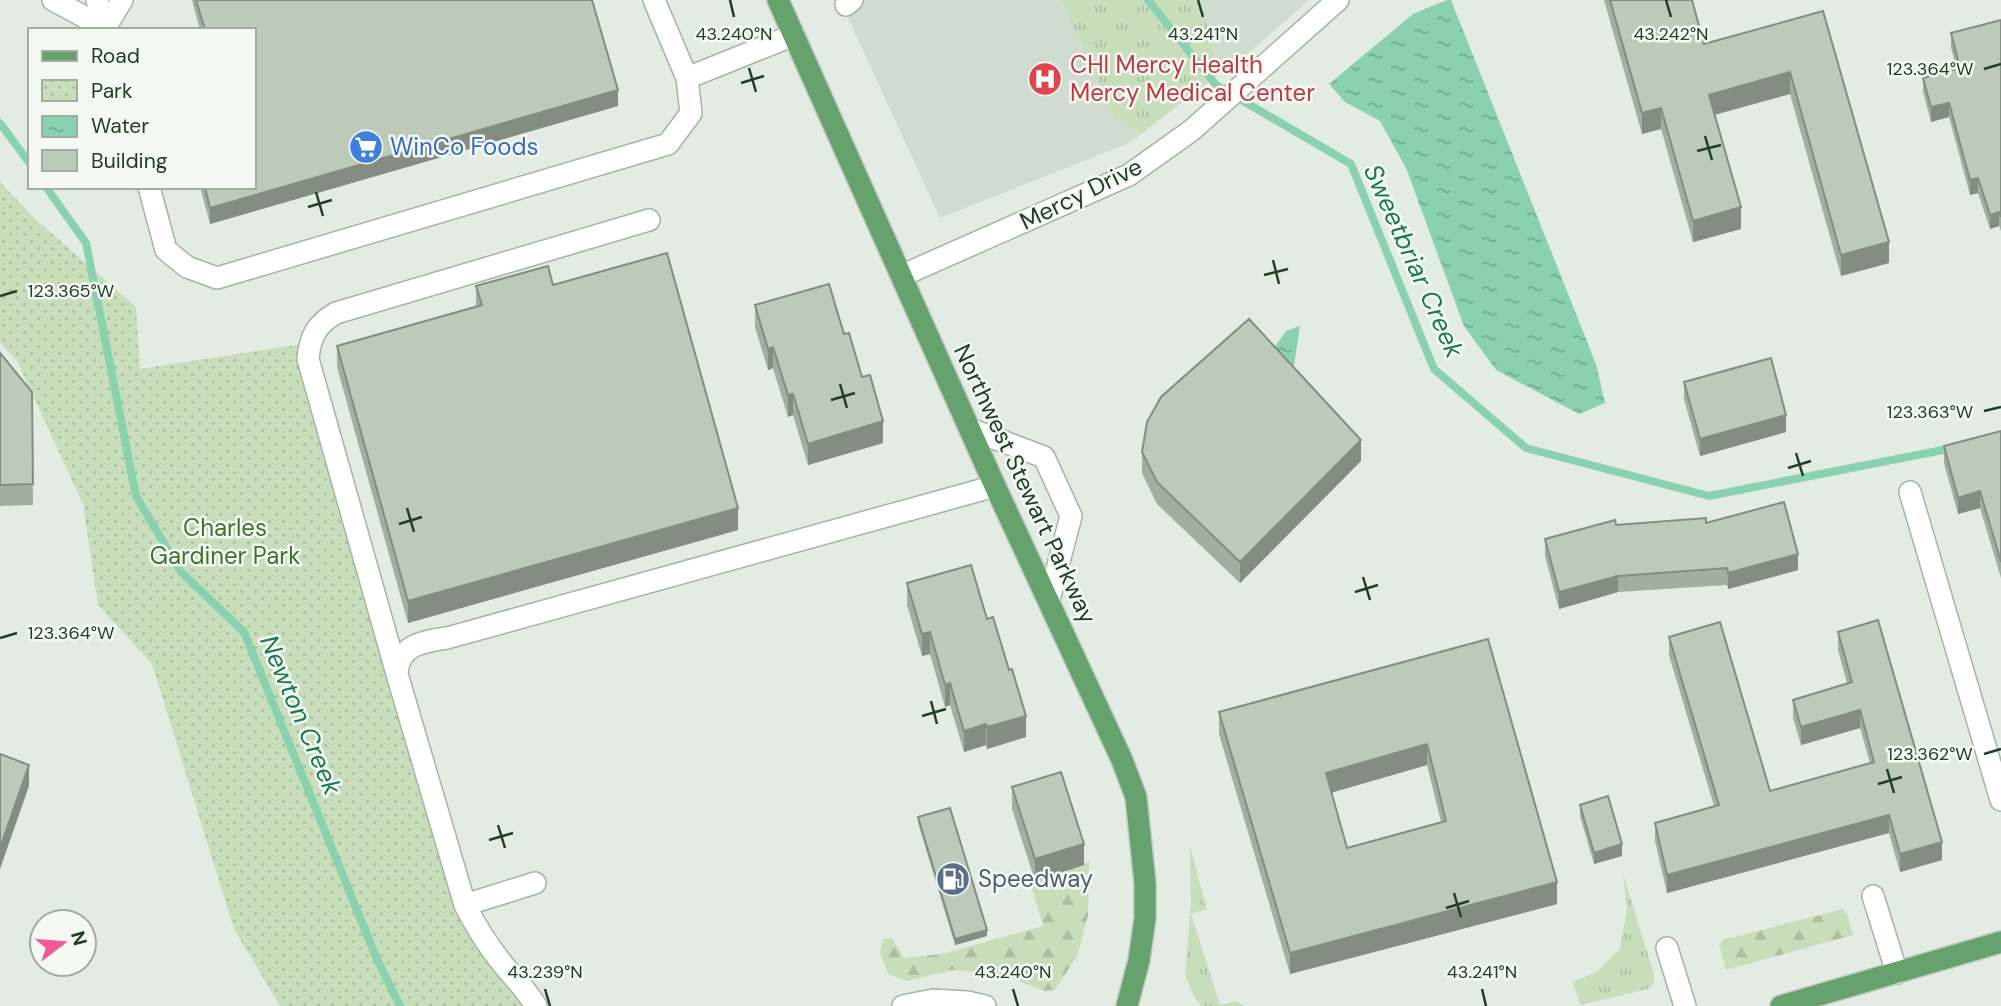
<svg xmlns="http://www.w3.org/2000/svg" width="2001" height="1006" font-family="'DM Sans',sans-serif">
<defs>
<pattern id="grass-tufts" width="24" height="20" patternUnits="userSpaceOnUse" patternTransform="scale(1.75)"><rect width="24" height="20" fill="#c8debb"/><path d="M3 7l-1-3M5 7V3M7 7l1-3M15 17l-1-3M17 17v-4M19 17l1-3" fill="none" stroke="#acc0a1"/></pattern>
<pattern id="forest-firs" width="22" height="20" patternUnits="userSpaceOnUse" patternTransform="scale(1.75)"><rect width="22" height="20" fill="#c8debb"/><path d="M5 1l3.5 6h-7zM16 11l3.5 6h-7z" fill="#acc0a1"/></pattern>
<pattern id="park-dots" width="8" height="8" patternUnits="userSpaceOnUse" patternTransform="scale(1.75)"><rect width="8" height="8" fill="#c8debb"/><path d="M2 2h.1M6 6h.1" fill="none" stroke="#acc0a1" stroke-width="1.8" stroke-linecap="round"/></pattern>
<pattern id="water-ripples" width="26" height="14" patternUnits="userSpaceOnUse" patternTransform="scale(1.75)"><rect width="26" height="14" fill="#8ad2af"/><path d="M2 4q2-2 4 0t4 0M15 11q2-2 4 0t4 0" fill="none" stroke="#70ac8e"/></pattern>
</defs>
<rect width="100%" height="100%" fill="#e3ece2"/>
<path fill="#d1dcd0" d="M840 0H1309L1253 49 1129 143 940 218Z"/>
<path fill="url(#grass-tufts)" d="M1061 0H1197L1211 36 1216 68 1173 109 1142 133 1115 120 1089 59Z
M1190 846 1207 909 1191 914 1220 1005 1236 1001 1244 1006H1202L1194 997 1185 975 1191 905Z
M1623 874 1654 974V984L1648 989 1580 1005 1573 982 1598 971 1620 949 1627 908Z"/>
<path fill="url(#forest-firs)" d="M1089 862 1088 916 1077 956 1055 990 1045 991 999 974 952 970 907 981 888 974 880 953 883 939 892 938 904 958 942 954 1043 926 1030 882Z
M1843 909 1848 916 1853 935 1726 970 1719 945 1723 940Z"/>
<path fill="url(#park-dots)" d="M0 182 34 218 136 307 140 369 309 343 474 922 522 1006H280L234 929 152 664 98 605 83 504 17 361 0 342Z"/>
<path fill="url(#water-ripples)" d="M1447 0H1451L1596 364 1605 403 1579 414 1496 370 1464 326 1406 168 1380 121 1345 102 1329 84 1413 14Z
M1300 326 1294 366 1274 348 1286 331Z"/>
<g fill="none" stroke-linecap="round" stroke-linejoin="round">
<path stroke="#8ad2af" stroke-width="8" d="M1148 0 1216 85 1351 164 1434 369 1526 448 1709 496 1953 448
M0 123 30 164
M46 187 86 243 136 496 181 572 244 632 376 957 400 1006"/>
<g stroke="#a5b4a6" stroke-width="24">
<path id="minor" d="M53 0 105 28 122 0
M97 0 105 30
M654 0 687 78
M846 5 852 0
M149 187 166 250 187 267 217 278 668 144 691 113 687 78 794 35
M901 276 1129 175 1192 130 1338 0
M970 429 1044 457 1071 516 1049 600
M1910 492 2001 800
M397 674 308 359C310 336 317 324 336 313L649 220
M1873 896 1897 973
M465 905 535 883
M1667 948 1685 1006
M536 1006C525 988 514 978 501 962 487 944 475 925 465 905L397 674C398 645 424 641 447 638L995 486
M903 1006 933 1000 967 1002 985 1006"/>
</g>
<g stroke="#c1c9c2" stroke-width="24">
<path id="major" d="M778 0 995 486 1122 760 1136 797 1145 883V918L1139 960 1127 1006
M1781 1006 2001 942"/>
</g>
<use href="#minor" stroke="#fff" stroke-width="21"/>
<use href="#major" stroke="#66a26d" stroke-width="21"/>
</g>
<path fill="#a2aea0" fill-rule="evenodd" d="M192 0H592L618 106 210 224 200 187H254V30H200Z
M1604 0H1692L1704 44 1823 11 1889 263 1841 276 1790 94 1715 115 1741 229 1693 242 1661 129 1642 134Z
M2001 20V231L1999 226 1990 229 1978 193 1970 195 1949 117 1931 122 1923 92V78L1957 69 1951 48V33Z
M553 285 738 530 408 623 337 367V346L476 307V286Z
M755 305 844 334 862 377 883 443 808 465 793 415 788 417 773 368 768 370 755 327Z
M0 353 32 392 33 505 0 506Z
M1684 382 1786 432 1700 456 1684 399Z
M2001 431V578L1980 508 1958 514 1944 463V446Z
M1142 452 1361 461 1240 583 1157 504 1142 473Z
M1706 523 1798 570 1728 589 1727 585 1618 592 1559 609 1545 556V539L1616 525Z
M907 583 987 619 1026 737 987 749 986 745 964 752 950 705 945 707 930 654 922 656 907 605Z
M1838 632 1942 860 1900 872 1889 833 1667 893 1655 841V823L1714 806 1669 655V637L1770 791 1870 763 1860 728 1801 745 1793 718V700L1847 683 1838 650Z
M1488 639 1557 904 1290 974 1219 734V712ZM1427 765 1441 822 1347 848 1331 793Z
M1012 787 1084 865 1035 881 1012 809Z
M1580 805 1622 856 1594 864 1580 816Z
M918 817 987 936 955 945 918 823Z"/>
<path fill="#848d82" d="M1790 72V94L1709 116V95Z
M618 90V106L210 224V208Z
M1949 103V117L1931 122V107Z
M1661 108V129L1642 134V113Z
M1978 178V193L1970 195V180Z
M1741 207V229L1693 242V221Z
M1999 212V226L1990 229V215Z
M1889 242V263L1841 276V255Z
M773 347V368L768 370V349Z
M793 394V415L788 417V395Z
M1786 415V432L1700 456V439Z
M883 421V443L808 465V444Z
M1361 440V461L1240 583V562Z
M1980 491V508L1958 514V498Z
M738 508V530L408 623V601Z
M1798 554V570L1728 589V573Z
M1618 576V592L1559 609V592Z
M930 632V654L922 656V634Z
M950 683V705L945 707V685Z
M1860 710V728L1801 745V727Z
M1026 716V737L987 749V727Z
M986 724V745L964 752V731Z
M1427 744V765L1326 794V773Z
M29 765V786L0 869V848Z
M1889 815V833L1667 893V875Z
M1942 842V860L1900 872V854Z
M1084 844V865L1035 881V859Z
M1622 844V856L1594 864V853Z
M1557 882V904L1290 974V953Z
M987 930V936L955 945V939Z"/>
<path fill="#bccaba" stroke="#848d82" stroke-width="2" fill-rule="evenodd" d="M196 0H592L618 90 210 208 205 187H254V30H205Z
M1610 0H1692L1704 44 1823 11 1889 242 1841 255 1790 72 1709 95 1741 207 1693 221 1661 108 1642 113Z
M2001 20V217L1999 212 1990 215 1978 178 1970 180 1949 103 1931 107 1923 78 1960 68 1951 33Z
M667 253 738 508 408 601 337 346 482 305 476 286 548 266 553 285Z
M829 284 844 334 849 333 862 377 870 375 883 421 808 444 793 394 788 395 773 347 768 349 755 305Z
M1249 319 1361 440 1240 562 1157 482 1142 452 1147 422 1161 397Z
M0 353 32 392 33 484 0 485Z
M1771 358 1786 415 1700 439 1684 382Z
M2001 431V562L1980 491 1958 498 1944 446Z
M1784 502 1798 554 1728 573 1727 568 1618 576 1559 592 1545 539 1615 520 1616 525 1706 518V523Z
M971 565 987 619 993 617 1009 670 1012 669 1026 716 987 727 986 724 964 731 950 683 945 685 930 632 922 634 907 583Z
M1878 620 1942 842 1900 854 1889 815 1667 875 1655 823 1719 805 1669 637 1720 622 1770 791 1874 762 1860 710 1801 727 1793 700 1852 682 1838 632Z
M1488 639 1557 882 1290 953 1219 712ZM1427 744 1446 821 1347 848 1326 773Z
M0 754 29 765 0 848Z
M1061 772 1084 844 1035 859 1012 787Z
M1608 796 1622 844 1594 853 1580 805Z
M950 808 987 930 955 939 918 817Z"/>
<path fill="none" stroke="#223e25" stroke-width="2.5" d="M730 0 734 17M1198 0 1203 17M1666 0 1671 17M749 68 756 92M1984 69 2001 64M741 83 764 76M1705 136 1712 160M1697 151 1721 145M316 192 323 216M308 207 332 200M1273 260 1279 284M1264 275 1288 269M0 296 17 291M840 384 847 408M831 400 855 393M1984 411 2001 407M1796 453 1803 476M1788 468 1811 461M407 508 414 532M399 524 422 517M1363 577 1370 600M1355 592 1378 585M0 638 17 633M931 701 937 724M922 716 946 709M1984 754 2001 749M1887 769 1894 793M1878 784 1902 777M498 825 505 848M489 840 513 833M1454 893 1461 917M1446 908 1469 901M545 989 550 1006M1013 989 1018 1006M1482 989 1486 1006"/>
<defs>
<g id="hospital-disc" transform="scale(1.75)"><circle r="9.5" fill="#e0444e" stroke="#f4f9f3"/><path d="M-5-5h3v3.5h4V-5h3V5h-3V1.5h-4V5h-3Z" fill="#fff"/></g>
<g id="supermarket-disc" transform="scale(1.75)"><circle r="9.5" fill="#3f7fe0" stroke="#f4f9f3"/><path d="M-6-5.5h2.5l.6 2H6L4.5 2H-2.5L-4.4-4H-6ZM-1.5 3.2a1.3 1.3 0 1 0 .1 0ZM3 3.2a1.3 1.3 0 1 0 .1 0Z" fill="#fff"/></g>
<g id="fuel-disc" transform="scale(1.75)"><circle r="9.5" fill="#5c6f8a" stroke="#f4f9f3"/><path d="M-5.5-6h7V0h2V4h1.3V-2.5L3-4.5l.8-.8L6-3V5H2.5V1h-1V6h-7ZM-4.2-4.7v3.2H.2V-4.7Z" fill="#fff"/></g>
</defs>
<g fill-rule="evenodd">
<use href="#hospital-disc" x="1045" y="79"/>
<use href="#supermarket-disc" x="366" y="147"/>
<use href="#fuel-disc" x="953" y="879"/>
</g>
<g text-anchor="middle" stroke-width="5" stroke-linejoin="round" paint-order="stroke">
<g font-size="24" fill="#be3a42" stroke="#f4f9f3" text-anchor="start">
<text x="1070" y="73">CHI Mercy Health<tspan x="1070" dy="28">Mercy Medical Center</tspan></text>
</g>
<g font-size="24" fill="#366cbe" stroke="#f4f9f3" text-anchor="start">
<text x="390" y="155">WinCo Foods</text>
</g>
<g font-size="24" fill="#223e25" stroke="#f4f9f3">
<text transform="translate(1081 194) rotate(-26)" y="8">Mercy Drive</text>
<text transform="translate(1025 484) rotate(65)" y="8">Northwest Stewart Parkway</text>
</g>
<g font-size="24" fill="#3e752c" stroke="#f4f9f3">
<text x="225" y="536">Charles<tspan x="225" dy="28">Gardiner Park</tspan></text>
</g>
<g font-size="24" fill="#4e5e75" stroke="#f4f9f3" text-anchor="start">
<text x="978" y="887">Speedway</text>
</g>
<g font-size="26" font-style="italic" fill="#1b7a4e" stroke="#f4f9f3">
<text transform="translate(1414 261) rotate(66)" y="9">Sweetbriar Creek</text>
<text transform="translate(301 715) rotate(67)" y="9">Newton Creek</text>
</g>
</g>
<g font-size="18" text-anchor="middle" fill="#223e25" stroke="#f4f9f3" stroke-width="5" stroke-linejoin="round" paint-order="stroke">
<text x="734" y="40">43.240°N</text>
<text x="1203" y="40">43.241°N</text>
<text x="1671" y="40">43.242°N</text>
<text x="1930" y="75">123.364°W</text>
<text x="71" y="297">123.365°W</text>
<text x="1930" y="418">123.363°W</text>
<text x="71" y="639">123.364°W</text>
<text x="1930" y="760">123.362°W</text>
<text x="545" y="978">43.239°N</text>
<text x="1013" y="978">43.240°N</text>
<text x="1482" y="978">43.241°N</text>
</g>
<rect x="28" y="28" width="228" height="161" fill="#f4f9f3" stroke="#a0aea1" stroke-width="2"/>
<rect x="42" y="51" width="35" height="10" fill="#66a26d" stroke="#a0aea1" stroke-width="2"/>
<text x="91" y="63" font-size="21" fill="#223e25">Road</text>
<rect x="42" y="80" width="35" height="21" fill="url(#park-dots)" stroke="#a0aea1" stroke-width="2"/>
<text x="91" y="98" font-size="21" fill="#223e25">Park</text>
<rect x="42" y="116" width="35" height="21" fill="url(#water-ripples)" stroke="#a0aea1" stroke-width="2"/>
<text x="91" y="133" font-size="21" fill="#223e25">Water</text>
<rect x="42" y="150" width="35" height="21" fill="#bccaba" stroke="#a0aea1" stroke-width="2"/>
<text x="91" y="168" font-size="21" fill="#223e25">Building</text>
<g transform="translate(63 943) rotate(74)"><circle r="33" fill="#f4f9f3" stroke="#a0aea1" stroke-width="2"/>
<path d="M0-5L12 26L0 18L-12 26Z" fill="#f35a95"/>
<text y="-10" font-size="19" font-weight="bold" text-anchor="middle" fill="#223e25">N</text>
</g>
</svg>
